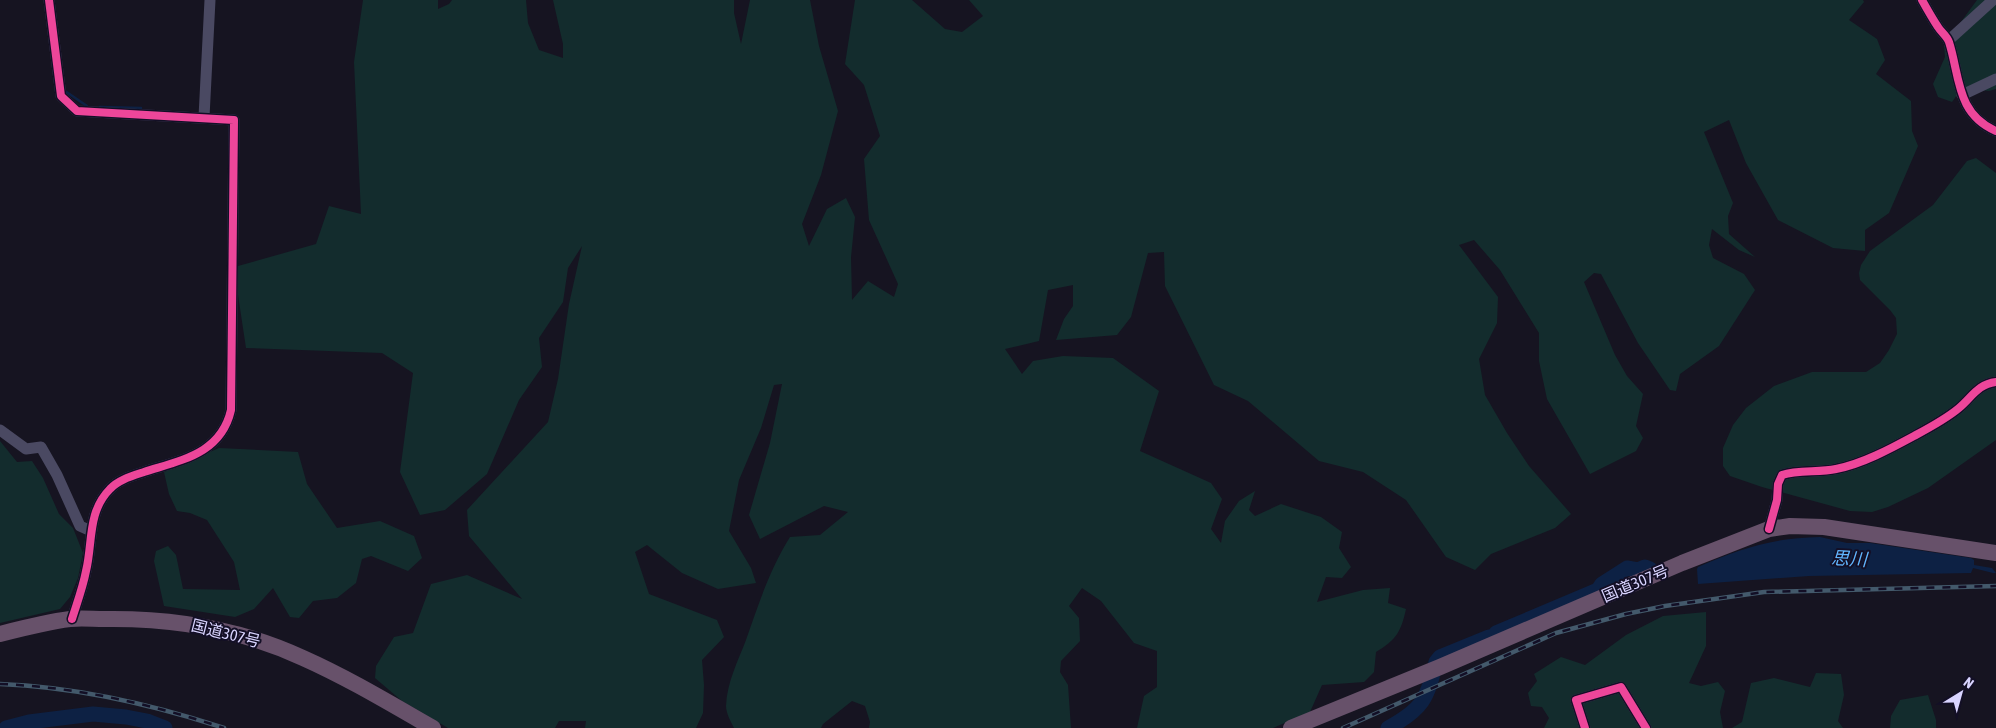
<svg xmlns="http://www.w3.org/2000/svg" width="1996" height="728" font-family="'Asap Condensed','Noto Sans JP',sans-serif">
<rect width="100%" height="100%" fill="#161421"/>
<path fill="#132c2d" d="M363 0H438V9L449 4 452 0H526L528 23 539 50 563 58V44L553 0H734V13L741 44 750 0H810L819 46 838 111 821 175 802 224 809 246 827 209 846 198 855 217 851 257 852 300 868 281 894 297 898 284 869 220 864 159 880 136 864 85 845 64 855 0H912L945 29 962 32 983 16 969 0H1863L1864 2 1849 20 1877 39 1885 60 1876 74 1911 101 1912 131 1918 146 1889 213 1865 230V251L1833 248 1778 220 1746 163 1729 120 1704 132 1733 203 1728 216 1729 234 1755 257 1739 250 1712 229 1709 245 1713 258 1744 274 1755 290 1719 346 1680 374 1676 391 1670 390 1638 343 1601 274 1594 273 1584 282 1615 355 1627 376 1643 394 1636 426 1643 438 1636 451 1590 474 1547 399 1539 361V333L1500 270 1474 240 1459 245 1498 297 1497 323 1479 359 1485 395 1507 433 1529 466 1571 514 1555 528 1491 554 1475 570 1446 557 1406 500 1363 472 1319 461 1248 401 1214 385 1165 286 1164 252 1148 253 1131 317 1117 335 1056 340 1064 319 1073 306V285L1048 290 1039 341 1005 349 1022 374 1033 361 1063 356 1113 358 1159 391 1140 451 1211 483 1222 499 1211 529 1221 543 1225 521 1239 501 1255 491 1249 510 1255 516 1281 504 1321 517 1342 532 1339 548 1351 567 1342 578 1326 577 1317 602 1363 590 1390 588 1388 603 1406 609C1401 632 1396 640 1376 652L1374 672 1364 682 1322 685 1310 712 1273 728H1137L1144 696 1157 687V651L1134 643 1101 601 1082 588 1069 606 1079 618 1080 641 1061 661 1060 672 1068 685 1071 728H869L870 722 865 706 852 701 823 724 821 728H734C731 722 726 713 726 706 727 682 738 661 746 640 759 603 769 571 790 537L820 535 848 512 824 506 760 539 749 515 770 443 782 384 774 385 761 428 739 480 729 531 751 568 756 583 718 589 682 573 647 545 635 552 649 594 717 620 724 637 702 660 704 685 703 713 696 728H585L586 721H559L555 728H448L402 701 375 678 376 666 394 637 413 633 431 584 467 575 522 599 469 536 467 510 548 422 558 379 569 304 582 246 568 268 563 302 539 338 542 367 519 400 487 474 445 510 420 515 400 472 413 373 382 353 246 348 238 295V266L316 244 329 206 361 214 354 62Z
M1977 0H1996V89L1989 91 1962 88 1952 102 1938 97 1933 84 1945 57 1944 45Z
M1976 158 1996 173V440L1928 488 1888 507 1872 512 1850 511 1762 487 1730 476 1723 466V448L1733 425 1746 408 1774 386 1812 372H1866L1880 363 1889 350 1897 334 1896 318 1890 310 1860 280 1859 273 1861 265 1870 251 1933 205 1967 161Z
M0 441 17 462 32 461 43 478 59 514 73 528 83 553 78 578 70 597 60 609 0 623Z
M219 448 298 452 307 484 337 528 380 521 414 536 422 558 408 571 371 556 362 559 356 583 337 598 313 601 299 618 290 617 273 588 254 609 235 617 164 606 154 561 156 551 168 546 176 555 183 589 240 590 234 562 207 520 190 513 177 511 169 494 164 472Z
M1706 612V646L1689 683 1701 686 1718 682 1725 691 1720 712 1723 728H1544L1549 718 1542 707 1531 706 1528 693 1537 681 1534 674 1561 657 1585 665 1626 635 1663 616Z
M1816 673 1841 674 1844 695 1838 721 1843 728H1732L1742 722 1751 683 1774 678 1810 687Z
M1928 695 1936 720V728H1890L1891 716 1900 700Z"/>
<path fill="#0d2144" d="M1820 537 1847 543H1870L1971 558 1974 560V565L1992 568 1996 573H1993L1973 568 1971 573 1809 576 1698 584 1697 569 1698 567C1742 548 1773 538 1820 537Z"/>
<g fill="none" stroke-linecap="round" stroke-linejoin="round">
<path stroke="#0d2144" stroke-width="2.5" d="M65 91 87 106
M100 107 141 108"/>
<path stroke="#0d2144" stroke-width="15" d="M1496 633 1598 590 1602 584 1627 568 1638 570 1645 567 1650 569
M6 728 29 722 93 714 126 717 147 721 165 728
M1388 728C1423 709 1427 699 1436 662L1440 657 1489 637"/>
<path stroke="#4a4962" stroke-width="11" d="M49 0 61 96 77 111 234 120 231 410C221 454 181 460 144 472 132 476 118 480 110 489 87 512 93 543 86 571 83 587 77 603 72 619
M1922 0C1927 9 1932 18 1938 27 1941 32 1947 36 1949 42 1960 76 1956 114 1996 131
M1949 40 1993 0
M1962 95 1996 79
M204 117 210 0
M0 430 26 449 41 447 57 475 80 526 91 531
M1769 529 1777 500 1778 484 1782 475C1798 469 1819 473 1836 469 1862 464 1890 449 1914 436 1929 428 1946 419 1959 408 1972 397 1978 384 1996 382
M1585 728 1576 700 1621 687 1646 728"/>
<path stroke="#67516a" stroke-width="16" d="M0 634C23 628 46 622 70 619 81 618 93 619 104 619 172 618 241 629 303 658 348 678 391 704 433 728
M1291 728 1440 667 1682 563 1769 529 1790 526 1824 527 1996 553"/>
<g stroke="#43596b" stroke-width="4.5">
<path id="rail" d="M0 684C77 687 151 704 224 728
M1343 728 1556 633 1626 614 1665 606 1764 592 1996 586"/>
</g>
<use href="#rail" stroke="#130f26" stroke-width="2.5" stroke-dasharray="8" stroke-linecap="butt"/>
<g stroke="#130f26" stroke-width="11">
<path id="cycleway" d="M49 0 61 96 77 111 234 120 231 410C221 454 181 460 144 472 132 476 118 480 110 489 87 512 93 543 86 571 83 587 77 603 72 619
M1922 0C1927 9 1932 18 1938 27 1941 32 1947 36 1949 42 1960 76 1956 114 1996 131
M1769 529 1777 500 1778 484 1782 475C1798 469 1819 473 1836 469 1862 464 1890 449 1914 436 1929 428 1946 419 1959 408 1972 397 1978 384 1996 382
M1585 728 1576 700 1621 687 1646 728"/>
</g>
<use href="#cycleway" stroke="#ed469a" stroke-width="8"/>
</g>
<g text-anchor="middle" stroke-width="4" stroke-linejoin="round" paint-order="stroke">
<g font-size="16" fill="#d9d4ff" stroke="#130f26">
<text transform="translate(1635 583) rotate(-23)" y="6">国道307号</text>
<text transform="translate(226 633) rotate(14)" y="6">国道307号</text>
</g>
<g font-size="18" font-style="italic" fill="#62b6ff" stroke="#130f26">
<text transform="translate(1849 559) rotate(3)" y="6">思川</text>
</g>
</g>
<g transform="translate(1961 693) rotate(37)" stroke="#130f26" stroke-width="4" paint-order="stroke">
<path d="M0-4L9 19L0 12L-9 19Z" fill="#d9d4ff"/>
<text y="-8" font-size="14" font-weight="bold" text-anchor="middle" fill="#d9d4ff">N</text>
</g>
</svg>
